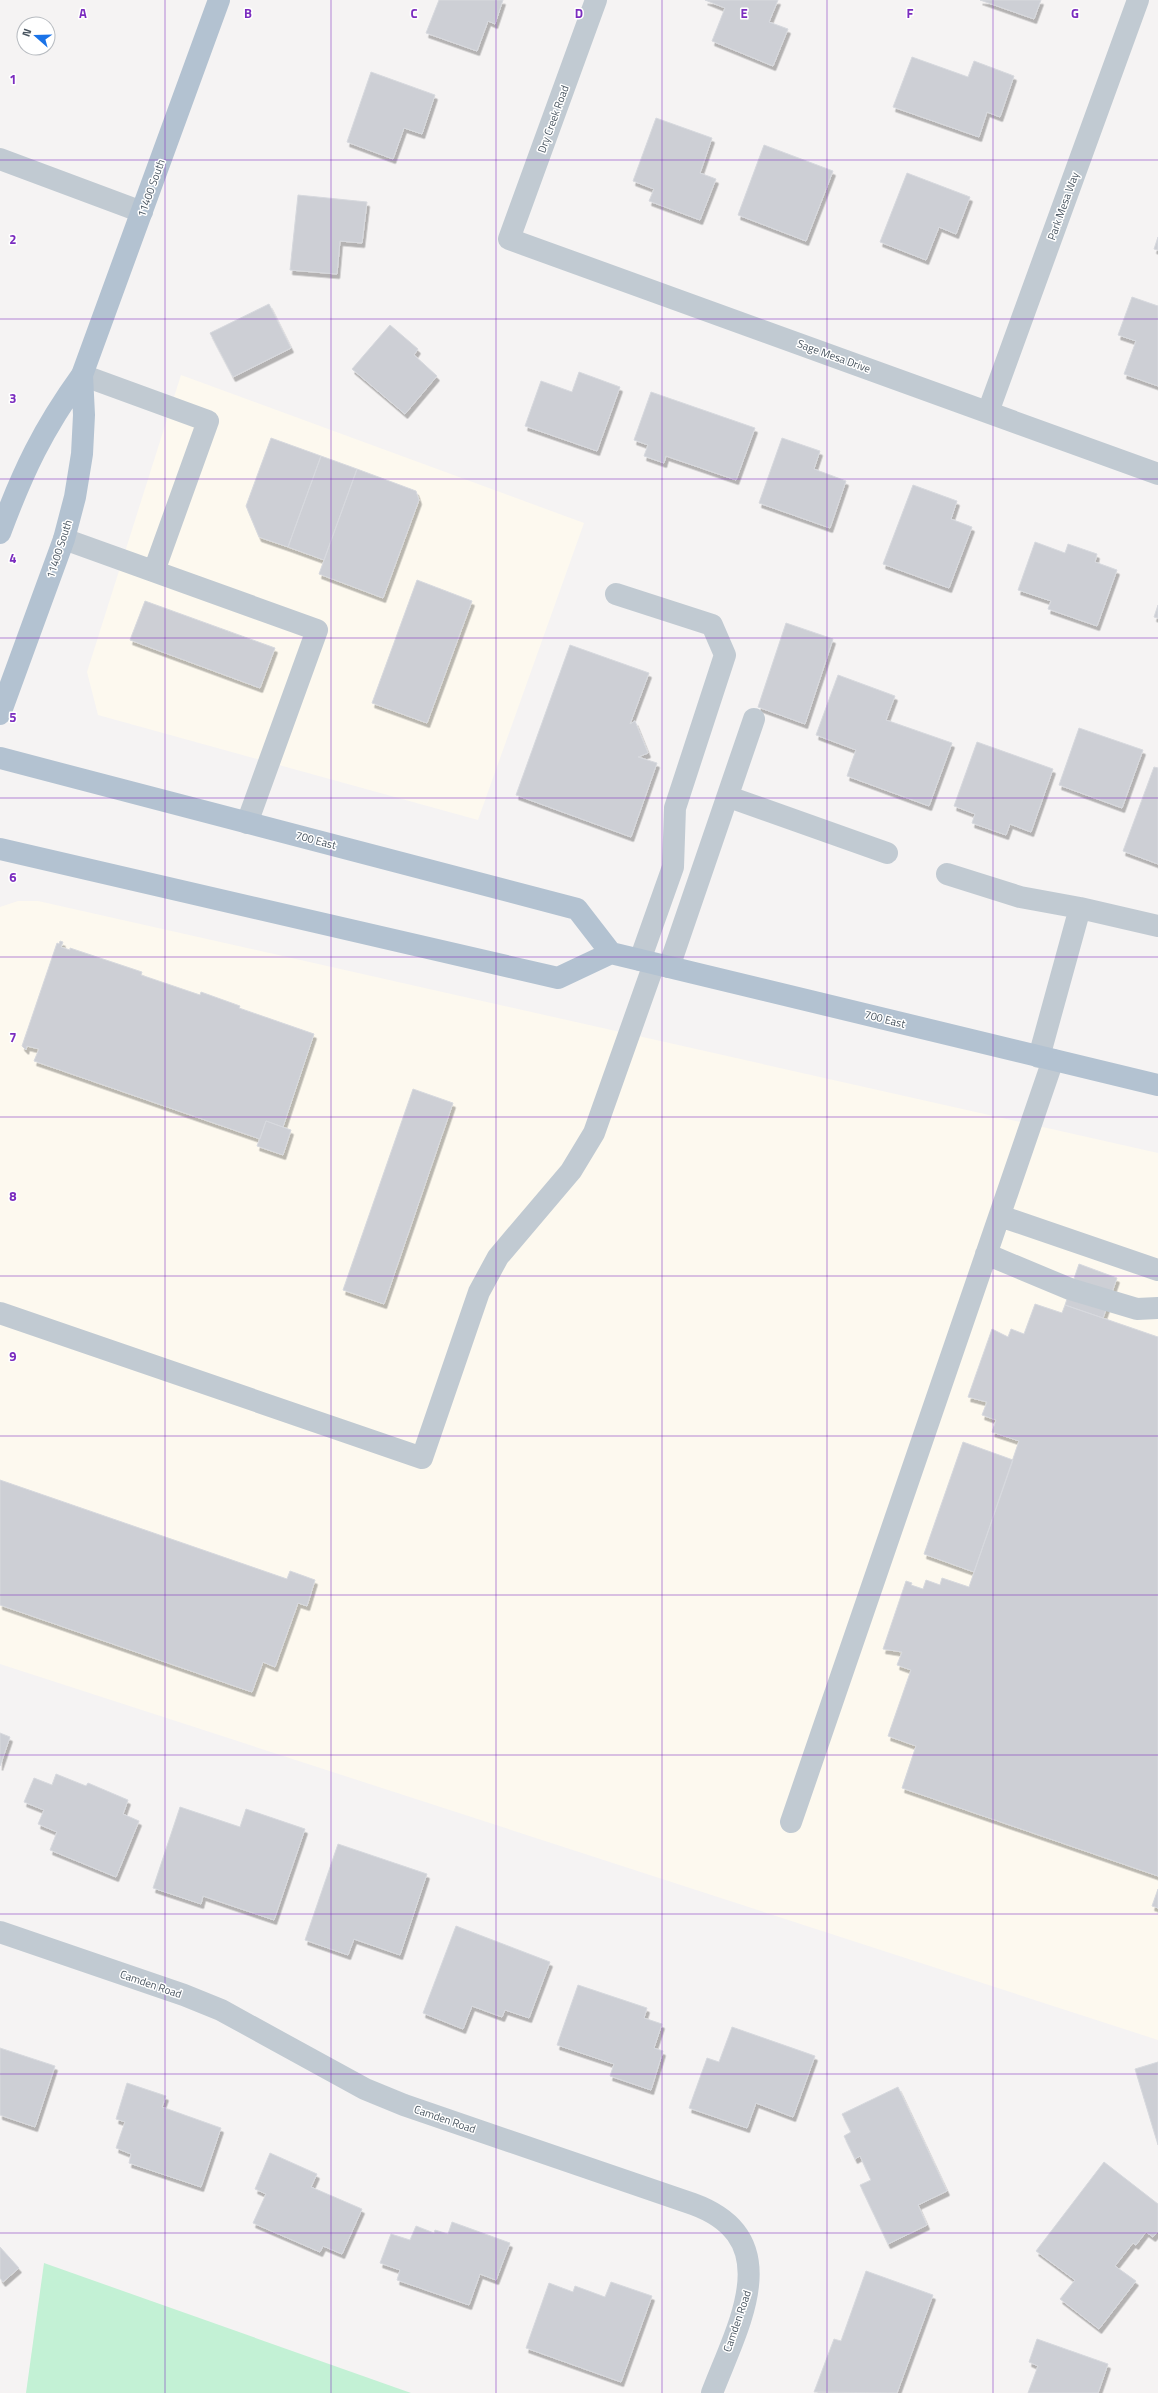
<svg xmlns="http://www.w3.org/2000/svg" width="1158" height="2393" font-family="'Titillium Web',sans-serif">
<defs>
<filter id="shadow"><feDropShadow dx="2.5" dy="4.5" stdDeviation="0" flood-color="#0004"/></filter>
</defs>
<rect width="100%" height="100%" fill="#f5f3f3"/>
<path fill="#fdf9ef" d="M181 375 584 523 478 820 98 715 87 672Z
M18 901H38L1158 1153V2040L0 1664V907Z"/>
<path fill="#c3f1d5" d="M44 2263 411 2393H26Z"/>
<path fill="#cdcfd5" stroke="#d7d9de" filter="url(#shadow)" d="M439 0H503L495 24 488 21 477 51 426 33Z
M705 0H778L769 22 788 29 773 66 712 41 725 8Z
M980 0H1041L1034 19Z
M912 57 968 77 974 61 1014 76 1000 117 987 112 979 137 893 107Z
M371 72 435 95 422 134 404 128 393 159 347 142Z
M656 118 712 138 700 173 716 179 700 220 649 201 654 189 633 181Z
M764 145 833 171 806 241 738 215Z
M907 173 970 197 956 234 939 227 926 260 880 242Z
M298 195 367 202 362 243 340 241 337 274 290 270Z
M1158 237V250L1154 249Z
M1132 297 1158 306V386L1124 374 1136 341 1118 335Z
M269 304 291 348 233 377 210 333Z
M390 325 418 349 414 355 437 376 405 414 352 369Z
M579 372 620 387 597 451 525 426 541 381 572 392Z
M651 392 755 428 736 480 666 456 664 463 644 456 648 445 634 440Z
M271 438 321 456 288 547 259 537 246 506Z
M782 438 820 451 814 469 846 481 830 528 759 503Z
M321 456 357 469 324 560 288 547Z
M357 469 416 491 419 500 383 598 319 574Z
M913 485 957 501 951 519 972 527 949 588 883 564Z
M1035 542 1065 553 1068 544 1097 554 1095 562 1117 570 1097 626 1048 609 1051 601 1018 590Z
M417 580 472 601 427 723 372 703Z
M145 601 275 648 260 688 130 640Z
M1158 605V618L1154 617Z
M786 623 833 639 805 724 758 707Z
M570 645 649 673 630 724 635 721 648 753 638 757 657 763 631 837 516 795Z
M838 675 895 696 886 720 952 743 929 806 847 776 856 750 816 735Z
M1079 728 1143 750 1122 808 1059 785Z
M977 742 1053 769 1031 832 1010 824 1006 835 972 823 975 814 954 806Z
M1154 767 1158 768V864L1123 851Z
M60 941 63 942 61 947 70 950V948L142 972 141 975 200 995 201 992 240 1006 239 1008 314 1034 283 1127 266 1121 260 1139 34 1061 39 1049 27 1046 26 1050 22 1046 57 943 59 944Z
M413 1089 453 1103 384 1304 343 1290Z
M266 1121 291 1130 283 1155 257 1146Z
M1079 1264 1117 1278 1103 1318 1065 1305Z
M1035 1304 1062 1313 1065 1305 1158 1337V1876L902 1788 916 1746 888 1736 911 1670 897 1665 902 1652 883 1649 906 1581 912 1583 911 1585 923 1589 926 1580 940 1585 942 1578 969 1587 1019 1441 992 1432 996 1420 982 1415 987 1402 968 1397 992 1329 1008 1337 1011 1329 1024 1334Z
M963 1442 1013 1460 974 1572 924 1554Z
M0 1480 287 1579 290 1571 315 1580 307 1606 298 1603 275 1667 263 1662 252 1692 0 1605Z
M0 1733 10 1737 0 1766Z
M56 1774 86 1786 88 1783 128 1800 123 1814 139 1821 116 1877 50 1850 57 1832 38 1824 44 1810 24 1802 34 1778 52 1785Z
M180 1807 240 1827 246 1809 305 1829 274 1920 203 1896 201 1904 153 1888Z
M338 1844 427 1874 400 1955 354 1939 348 1955 305 1940Z
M1158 1889V1908L1152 1906Z
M456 1926 550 1962 529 2018 505 2010 502 2017 472 2006 463 2029 423 2013Z
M578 1985 647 2008 644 2018 662 2024 654 2048 663 2051 651 2090 610 2076 614 2064 557 2045Z
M732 2027 815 2056 793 2117 756 2103 747 2128 689 2108 707 2058 719 2062Z
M0 2048 55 2066 35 2127 0 2115Z
M1158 2062V2145L1135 2069Z
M127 2083 166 2096 162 2107 221 2128 201 2187 129 2163 131 2154 116 2148 125 2122 116 2119Z
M898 2087 947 2191 918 2205 927 2225 888 2244 860 2185 871 2180 860 2156 855 2159 844 2136 851 2132 842 2114Z
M270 2153 317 2174 311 2187 362 2209 342 2254 323 2246 320 2252 253 2223 266 2194 255 2189Z
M1104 2162 1158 2204V2231L1153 2237 1146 2232 1136 2245 1133 2243 1115 2266 1136 2281 1099 2329 1060 2299 1075 2280 1036 2251Z
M452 2222 510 2243 496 2280 480 2274 469 2305 397 2280 400 2270 380 2263 391 2234 410 2240 416 2226 434 2233 435 2230 448 2234Z
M0 2247 19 2268 3 2282 0 2278Z
M866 2271 933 2295 897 2393 814 2392 834 2339 841 2341Z
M611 2282 652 2296 621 2382 526 2348 549 2283 573 2292 575 2286 605 2297Z
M1037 2339 1108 2364 1098 2393H1028L1038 2366 1029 2362Z"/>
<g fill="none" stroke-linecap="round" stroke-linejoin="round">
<path stroke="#c1cad2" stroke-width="22" d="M596 0 509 239 1158 474
M0 159 142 212
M82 375 208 421 154 571
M988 412 1138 0
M64 539 317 630 247 823
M616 594 712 625 725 655 675 808 673 867 640 960
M729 797 887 853
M947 874 1020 897 1080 908
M669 967 754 719
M1039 1057 1080 908 1158 926
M1000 1216 1158 1270
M986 1254 1070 1289 1137 1309 1158 1308
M0 1313 422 1458 479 1292 498 1257 571 1171 594 1133 654 964
M791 1822 1053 1060
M0 1932 184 1995 221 2010 365 2089 404 2105 693 2204C789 2239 737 2327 712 2393"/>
<path stroke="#b3c2d1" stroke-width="22" d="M0 533C23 471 43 429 82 375L219 0
M0 714 64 539 75 497 82 454 84 415 82 375
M0 758 577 909 611 953
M0 849 558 978 611 953 1158 1085"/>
</g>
<path fill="none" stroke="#7b2cbf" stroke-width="1" stroke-opacity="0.55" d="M165 0V2393M331 0V2393M496 0V2393M662 0V2393M827 0V2393M993 0V2393M0 160H1158M0 319H1158M0 479H1158M0 638H1158M0 798H1158M0 957H1158M0 1117H1158M0 1276H1158M0 1436H1158M0 1595H1158M0 1755H1158M0 1914H1158M0 2074H1158M0 2233H1158"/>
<g text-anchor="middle" stroke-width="3" stroke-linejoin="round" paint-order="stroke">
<g font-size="11" fill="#4a5661" stroke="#fff">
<text transform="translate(553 119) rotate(-70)" y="4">Dry Creek Road</text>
<text transform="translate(151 188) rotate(-70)" y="4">11400 South</text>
<text transform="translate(1063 206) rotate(-70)" y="4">Park Mesa Way</text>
<text transform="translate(834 356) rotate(20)" y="4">Sage Mesa Drive</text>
<text transform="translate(59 549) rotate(-72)" y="4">11400 South</text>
<text transform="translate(316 840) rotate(15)" y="4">700 East</text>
<text transform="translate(885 1019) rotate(14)" y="4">700 East</text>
<text transform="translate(151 1984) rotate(19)" y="4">Camden Road</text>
<text transform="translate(445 2119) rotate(19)" y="4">Camden Road</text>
<text transform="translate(737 2321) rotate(-71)" y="4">Camden Road</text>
</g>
</g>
<g font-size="13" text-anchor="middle" font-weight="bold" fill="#7b2cbf" stroke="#fff" stroke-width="3" stroke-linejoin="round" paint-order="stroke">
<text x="83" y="18">A</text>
<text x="248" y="18">B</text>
<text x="414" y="18">C</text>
<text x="579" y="18">D</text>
<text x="744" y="18">E</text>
<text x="910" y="18">F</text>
<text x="1075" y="18">G</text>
<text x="13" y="84">1</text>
<text x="13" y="244">2</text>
<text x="13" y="403">3</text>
<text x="13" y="563">4</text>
<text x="13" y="722">5</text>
<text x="13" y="882">6</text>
<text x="13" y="1042">7</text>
<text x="13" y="1201">8</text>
<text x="13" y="1361">9</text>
</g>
<g transform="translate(36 36) rotate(290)"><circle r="19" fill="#ffffff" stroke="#b7bbc0"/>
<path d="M0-3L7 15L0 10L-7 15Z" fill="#1a73e8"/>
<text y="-6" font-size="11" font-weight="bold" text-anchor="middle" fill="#4a5661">N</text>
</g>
</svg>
